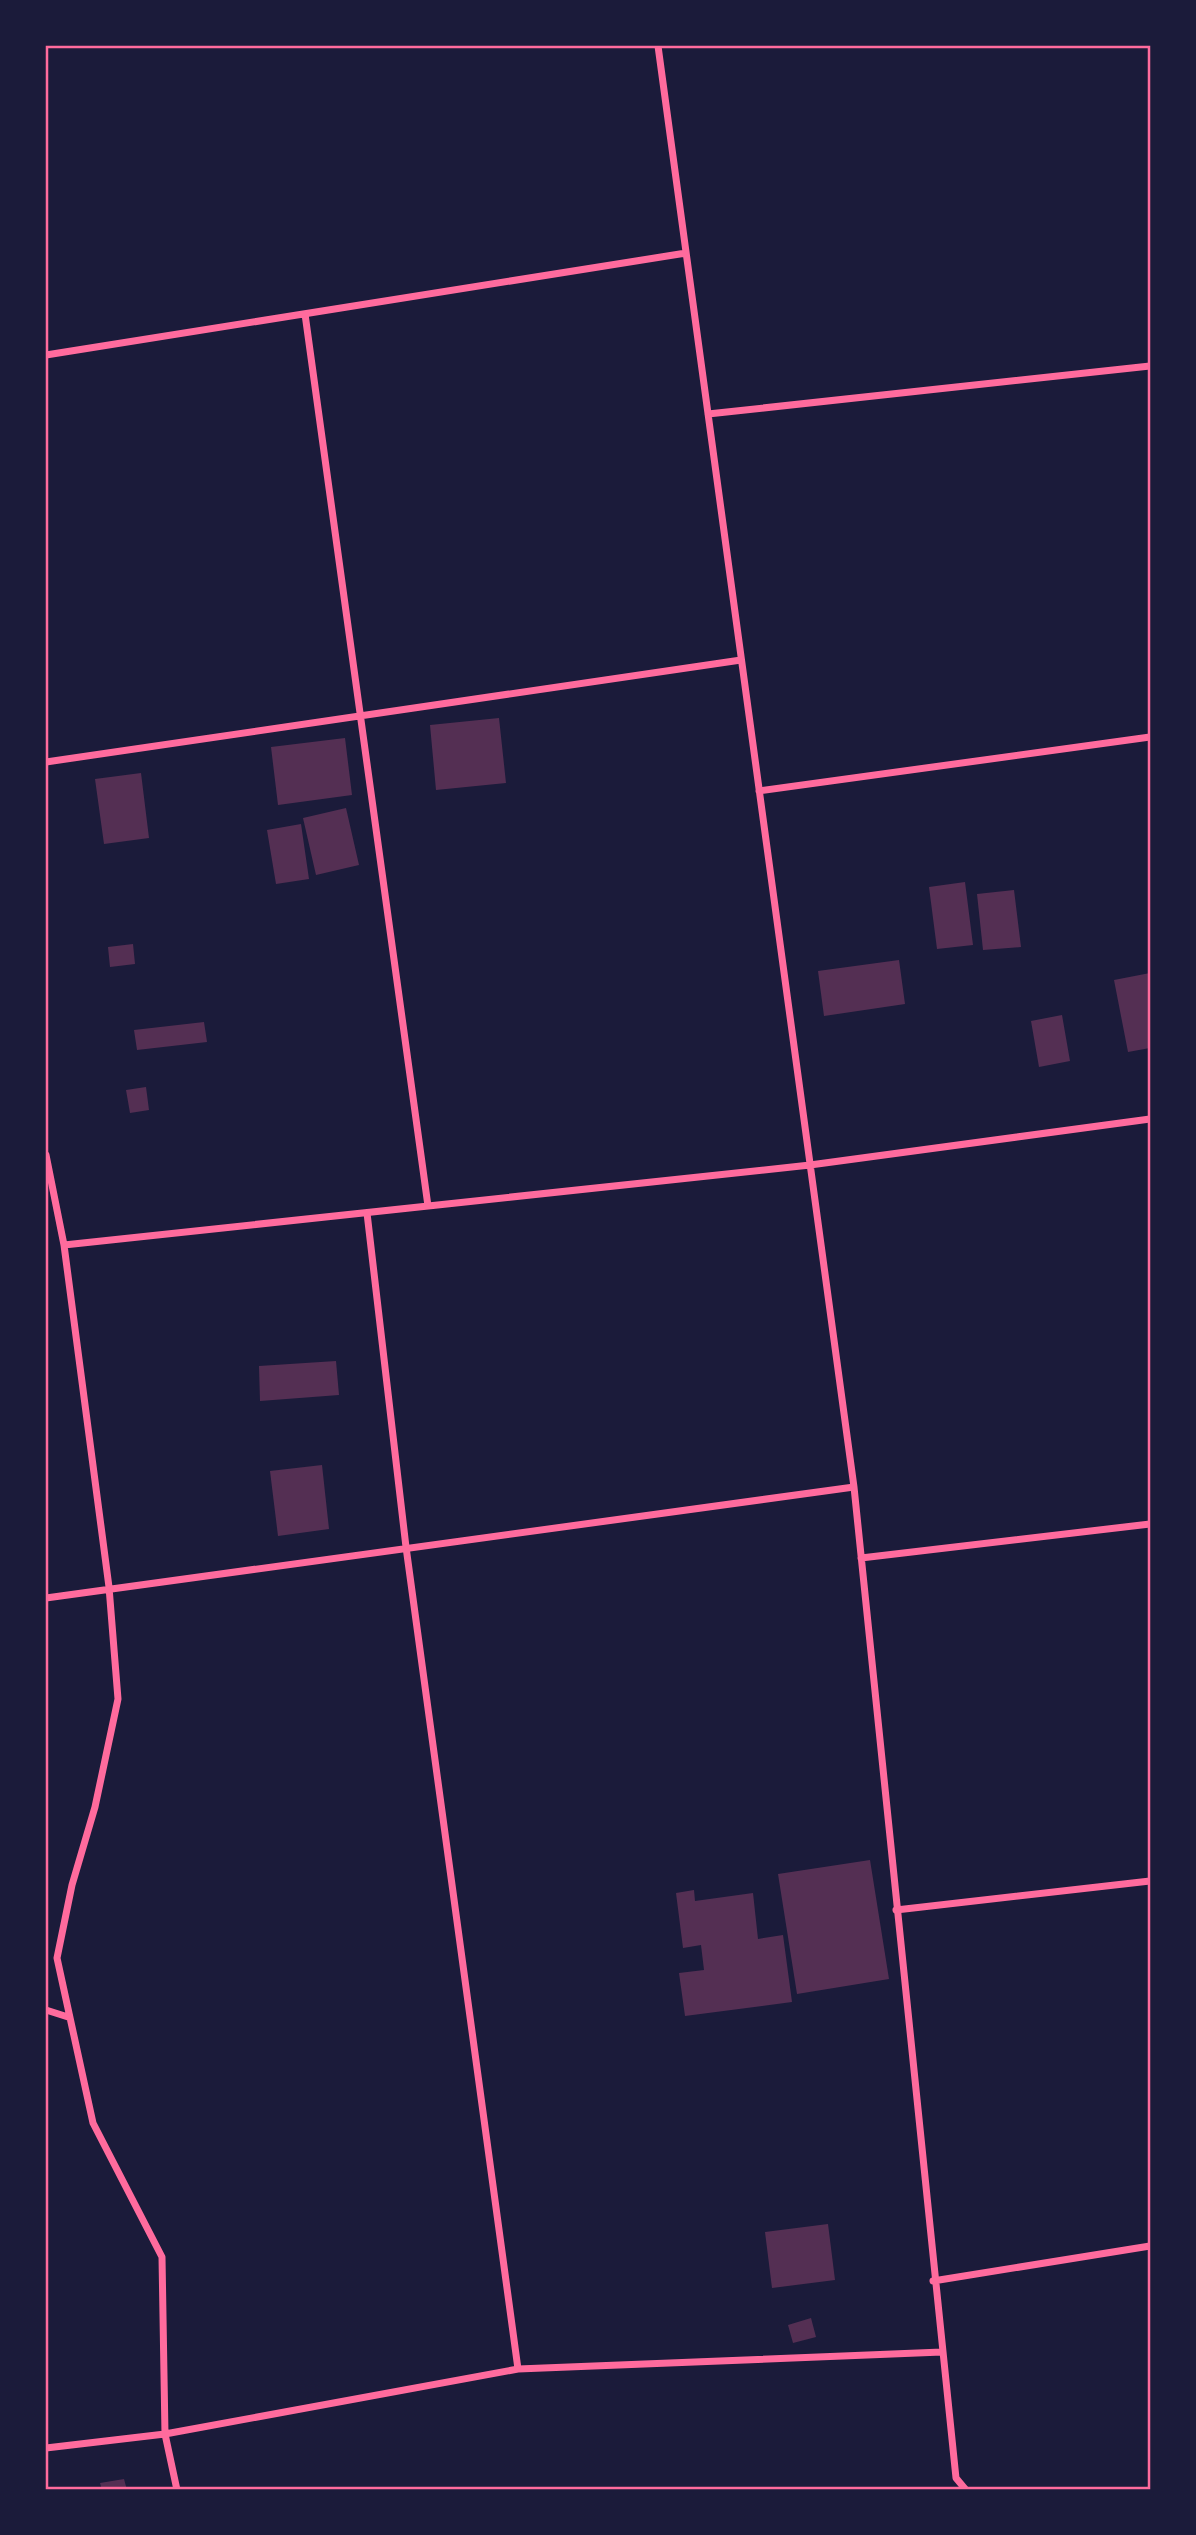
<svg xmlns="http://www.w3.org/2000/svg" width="1196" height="2535" font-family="'Noto Sans',sans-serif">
<rect width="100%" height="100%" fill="#1b1b3a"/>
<path fill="#542f53" d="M499 718 506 783 436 790 430 725Z
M345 738 352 795 278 805 271 747Z
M141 773 149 838 104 844 95 779Z
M346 808 359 865 316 875 303 818Z
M301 824 309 879 276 884 267 830Z
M965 882 973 945 937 949 929 887Z
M1014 890 1021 947 983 950 977 894Z
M133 944 135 964 110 967 108 947Z
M899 960 905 1004 824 1016 818 971Z
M1150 973V1048L1128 1052 1114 980Z
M1062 1015 1070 1061 1039 1067 1031 1021Z
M204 1022 207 1042 137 1050 134 1030Z
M146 1087 149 1110 130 1113 126 1090Z
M336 1361 339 1395 260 1401 259 1366Z
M322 1465 329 1529 278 1536 270 1471Z
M870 1860 889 1979 797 1994 778 1874Z
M694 1890 695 1901 753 1893 758 1939 783 1935 792 2002 685 2016 679 1973 704 1970 701 1945 683 1948 676 1893Z
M828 2224 835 2280 772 2288 765 2232Z
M811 2318 816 2337 793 2343 788 2325Z
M124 2479 127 2490H102L100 2483Z"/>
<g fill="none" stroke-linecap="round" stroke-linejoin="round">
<path stroke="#ff6b9d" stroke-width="7" d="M658 46 854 1487 956 2478 966 2490
M305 314 428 1206
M46 355 686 253
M708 414 1150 366
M46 762 741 660
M759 791 1150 737
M46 1155 64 1245 109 1587 118 1699 95 1807 72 1885 57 1958 93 2123 162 2257 165 2434 177 2490
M367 1213 406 1547 518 2369
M64 1245 810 1165 1150 1119
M861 1558 1150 1524
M46 1598 854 1487
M896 1910 1150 1881
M46 2010 68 2017
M933 2281 1150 2246
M46 2448 165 2434 518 2369 942 2352"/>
</g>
<rect width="1196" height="2535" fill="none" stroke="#1b1b3a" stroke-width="94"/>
<rect x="47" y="47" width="1102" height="2441" fill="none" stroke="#ff6b9d" stroke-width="2.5"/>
</svg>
